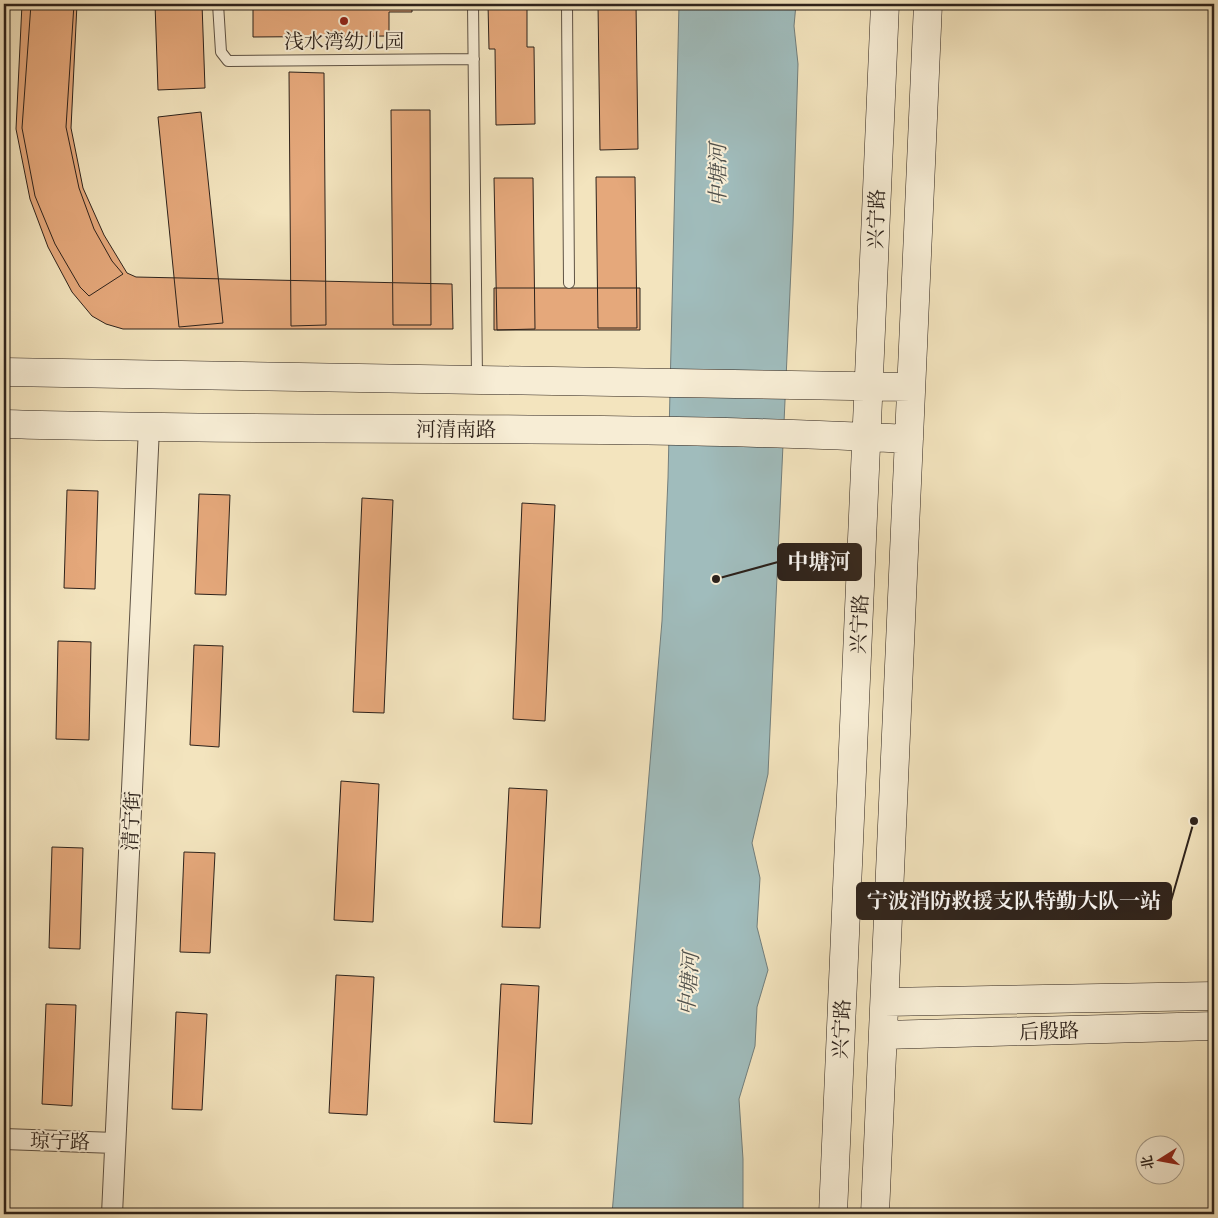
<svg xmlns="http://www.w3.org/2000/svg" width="1218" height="1218" font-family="'IM FELL DW Pica','Noto Serif SC',serif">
<rect width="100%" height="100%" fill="#f3e4be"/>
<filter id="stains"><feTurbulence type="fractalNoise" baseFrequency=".004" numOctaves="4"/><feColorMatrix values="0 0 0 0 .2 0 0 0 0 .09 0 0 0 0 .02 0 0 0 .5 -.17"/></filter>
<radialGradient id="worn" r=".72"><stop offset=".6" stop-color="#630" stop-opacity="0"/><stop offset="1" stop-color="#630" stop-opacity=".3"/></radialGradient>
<path fill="#a0bcbc" stroke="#727e7c" d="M679 4H796L794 26 798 64 793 225 768 774 752 843 760 878 757 927 768 970 757 1007 755 1046 739 1099 743 1159V1214H612L662 621 668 478Z"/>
<path fill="#e5a87b" stroke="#2d221b" d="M22 4H77L71 128 83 188 104 235 127 273 136 277 452 284 453 329H123L106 324 92 316 72 292 48 247 30 199 16 129Z
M31 4H74L66 127 79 188 94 229 112 261 123 274 89 296 80 287 55 244 35 196 22 128Z
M155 4H202L205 88 158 90Z
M253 4H412V12H389V36L253 37Z
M488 4H527V47H534L535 124 496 125 495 49H489Z
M598 4H636L638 149 600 150Z
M289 72 324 73 326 325 291 326Z
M391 110H430L431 325H393Z
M201 112 223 323 179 327 158 117Z
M596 177H635L637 328H598Z
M494 178H533L535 329 497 330Z
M494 288H640V330H494Z
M67 490 98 491 95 589 64 588Z
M199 494 230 495 226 595 195 594Z
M362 498 393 500 384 713 353 712Z
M522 503 555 505 545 721 513 719Z
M58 641 91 642 89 740 56 739Z
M194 645 223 646 219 747 190 745Z
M341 781 379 784 373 922 334 920Z
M509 788 547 790 540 928 502 927Z
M52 847 83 848 80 949 49 948Z
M184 852 215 853 210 953 180 952Z
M336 975 374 977 367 1115 329 1113Z
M501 984 539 986 532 1124 494 1122Z
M46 1004 76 1005 72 1106 42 1104Z
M176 1012 207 1014 202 1110 172 1109Z"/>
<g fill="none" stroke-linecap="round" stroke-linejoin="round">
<g stroke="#5e5244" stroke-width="12">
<path id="service" d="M218 4 221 52 228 61 474 59
M473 4 477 378
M567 4 569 283"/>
</g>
<g stroke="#5e5244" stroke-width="22">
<path id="minor" d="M4 1139 115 1143
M112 1214 149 428"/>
</g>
<g stroke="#2d221b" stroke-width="29">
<path id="secondary" d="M4 372 910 387
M4 424C305 433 607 423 909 439
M885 1002 1214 996
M884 1035 1214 1026
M833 1214 885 4
M875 1214 928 4"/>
</g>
<use href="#service" stroke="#f7edd5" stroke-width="10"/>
<use href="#minor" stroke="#f7edd5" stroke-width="20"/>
<use href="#secondary" stroke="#f7edd5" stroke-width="28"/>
</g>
<circle fill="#8f2418" stroke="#f7edd5" stroke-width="2" cx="344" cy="21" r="5"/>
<g text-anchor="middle" stroke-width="4" stroke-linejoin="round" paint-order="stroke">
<g font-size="20" fill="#2d221b" stroke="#f7edd5">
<text x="344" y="48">浅水湾幼儿园</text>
</g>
<g font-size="20" fill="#2d221b" stroke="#f7edd5">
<text transform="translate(876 219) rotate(-88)" y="7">兴宁路</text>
<text x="456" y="436">河清南路</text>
<text transform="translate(859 624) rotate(-87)" y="7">兴宁路</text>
<text transform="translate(131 821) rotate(-87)" y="7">清宁街</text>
<text transform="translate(841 1029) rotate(-87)" y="7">兴宁路</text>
<text transform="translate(1049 1031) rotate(-2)" y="7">后殷路</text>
<text transform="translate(60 1141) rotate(2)" y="7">琼宁路</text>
</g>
<g font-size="21" font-style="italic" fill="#50504b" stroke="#f7edd5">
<text transform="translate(718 175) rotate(-90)" y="7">中塘河</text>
<text transform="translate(689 984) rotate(-86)" y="7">中塘河</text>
</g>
</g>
<path fill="none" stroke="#2d221b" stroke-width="2" d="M716 579L778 562M1194 821L1171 901"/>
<g fill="#2d221b" stroke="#f7edd5" stroke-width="2">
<circle cx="716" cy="579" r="5"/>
<circle cx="1194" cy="821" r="5"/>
</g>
<g fill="#2d221b" stroke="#2d221b" stroke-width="2">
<rect x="778" y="544" width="83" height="36" rx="5"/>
<rect x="857" y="883" width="314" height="36" rx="5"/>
</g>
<g font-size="21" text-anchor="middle" font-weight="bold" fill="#fff">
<text x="819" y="569">中塘河</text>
<text x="1014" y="908">宁波消防救援支队特勤大队一站</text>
</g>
<rect width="1218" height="1218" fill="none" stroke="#f3e4be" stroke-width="20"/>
<rect x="5" y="5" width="1208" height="1208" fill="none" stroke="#2d221b" stroke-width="2.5"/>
<rect x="10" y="10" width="1198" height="1198" fill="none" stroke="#2d221b"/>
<g transform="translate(1160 1160) rotate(259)"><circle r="24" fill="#f7edd5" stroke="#a69c8b"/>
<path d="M0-4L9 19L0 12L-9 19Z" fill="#8f2418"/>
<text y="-8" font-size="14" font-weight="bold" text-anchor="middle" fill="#2d221b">北</text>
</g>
<rect width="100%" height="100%" filter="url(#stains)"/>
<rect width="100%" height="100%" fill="url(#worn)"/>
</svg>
